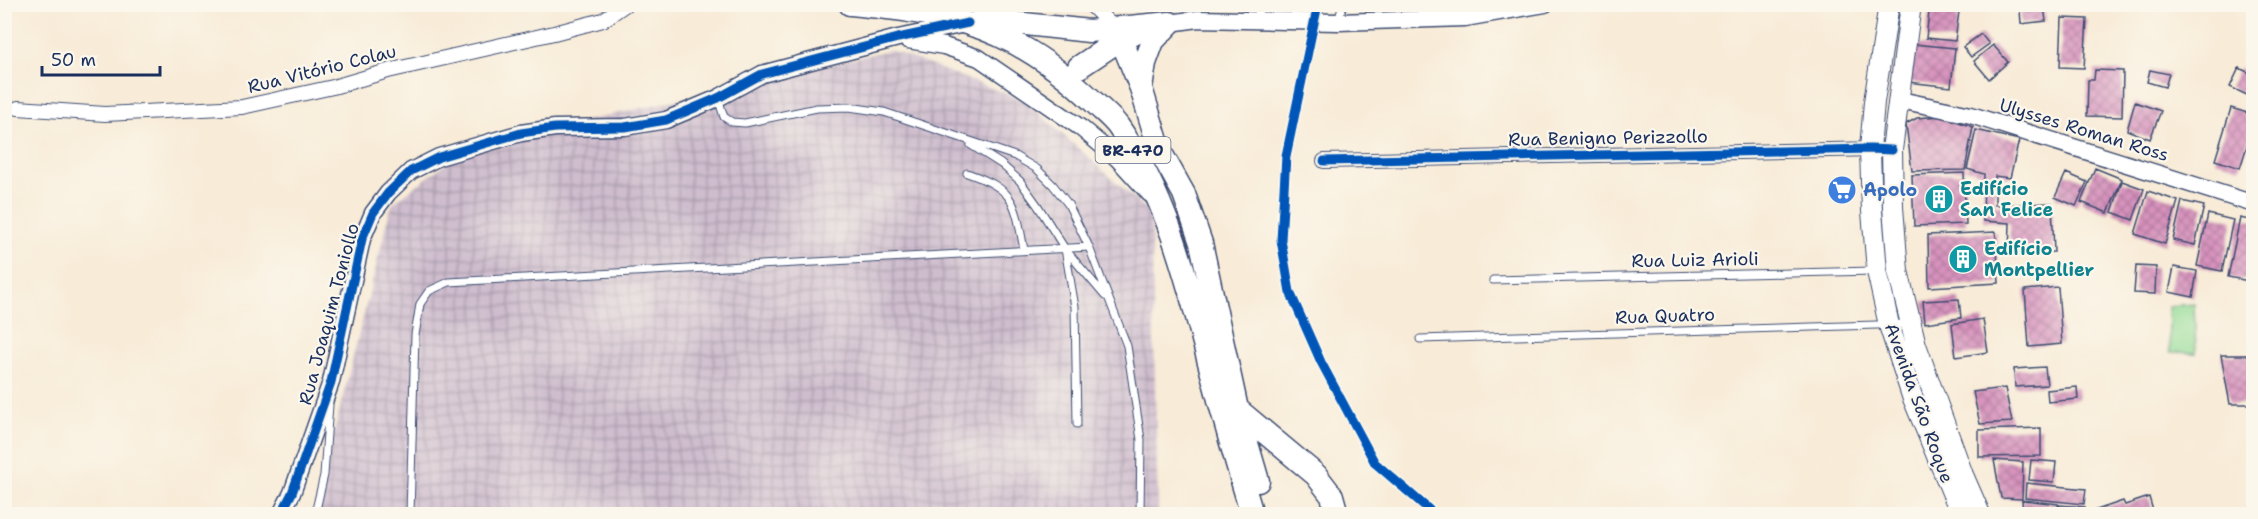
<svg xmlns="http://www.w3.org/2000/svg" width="2258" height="519" font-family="'Shantell Sans',sans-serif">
<defs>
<pattern id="industrial-grid" width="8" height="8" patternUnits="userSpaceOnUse" patternTransform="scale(1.5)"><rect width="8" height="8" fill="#cfbdce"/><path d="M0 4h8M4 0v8" fill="none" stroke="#a79aaa"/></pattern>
<pattern id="building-cross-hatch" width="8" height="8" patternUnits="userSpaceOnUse" patternTransform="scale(1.5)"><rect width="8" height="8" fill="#d893bd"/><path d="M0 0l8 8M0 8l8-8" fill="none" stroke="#ae789d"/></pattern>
</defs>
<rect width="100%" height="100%" fill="#fbf7ec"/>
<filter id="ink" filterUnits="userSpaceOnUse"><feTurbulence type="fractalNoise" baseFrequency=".0167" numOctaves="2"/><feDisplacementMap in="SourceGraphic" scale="12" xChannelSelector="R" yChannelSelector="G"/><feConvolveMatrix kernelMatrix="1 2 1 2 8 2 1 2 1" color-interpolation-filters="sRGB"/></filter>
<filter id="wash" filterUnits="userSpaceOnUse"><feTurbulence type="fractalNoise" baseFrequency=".008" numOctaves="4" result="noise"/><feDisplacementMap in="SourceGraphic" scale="24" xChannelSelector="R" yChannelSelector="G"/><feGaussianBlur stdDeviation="1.35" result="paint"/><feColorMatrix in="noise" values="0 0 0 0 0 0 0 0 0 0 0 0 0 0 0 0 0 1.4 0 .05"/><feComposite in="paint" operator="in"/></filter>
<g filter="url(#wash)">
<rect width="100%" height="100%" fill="#f8ebd7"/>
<path fill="url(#industrial-grid)" d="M890 50 1025 101 1151 213 1158 514H313L392 204 465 149Z"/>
<path fill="#95dc96" stroke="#58867a" stroke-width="1.5" d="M2194 304 2196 353 2170 352 2168 306Z"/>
<g id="blocks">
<path fill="url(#building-cross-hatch)" d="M1930 4H1960L1955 41 1926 38Z
M2044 7 2046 21 2021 24 2020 10Z
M2062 18 2087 19 2084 68 2060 67Z
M1981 34 1989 44 1971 57 1963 47Z
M1913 44 1955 48 1951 87 1908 82Z
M1993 45 2008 62 1989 79 1974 61Z
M2239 68 2254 75V87L2249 96 2230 87Z
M2095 70 2123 71 2122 117 2087 116 2088 80H2094Z
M2150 70 2169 74 2165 87 2147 82Z
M2135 102 2161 111 2150 139 2127 130Z
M2231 108 2254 115V124L2240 168 2215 160Z
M1941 116 1973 127 1965 170 1912 171 1906 124 1917 118Z
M1976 130 2019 140 2010 178 1995 176V205L2052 203 2054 252 2009 254 2010 223 1983 221 1984 174 1967 169Z
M2095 168 2122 179 2108 213 2081 202Z
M1964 173 1966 224 1914 226 1912 175Z
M2066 173 2087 182 2076 206 2055 197Z
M2122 181 2144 189 2133 220 2112 212Z
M2148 191 2178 201 2165 244 2135 234Z
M2182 201 2204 206 2195 245 2173 240Z
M2208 214 2233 220 2222 271 2197 266Z
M2240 218 2254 221V282L2228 277Z
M1996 232 1999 283 1929 287 1928 235Z
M2136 266 2156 267 2155 294 2134 293Z
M2174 267 2197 271 2193 297 2169 292Z
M2058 287 2062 344 2029 347 2025 290Z
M1959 299 1961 318 1925 323 1923 301Z
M1983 319 1988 352 1956 357 1952 324Z
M2221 355H2254V404H2230Z
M2045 367 2047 385 2015 387 2014 369Z
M2077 387 2078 399 2048 402 2047 390Z
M2005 388 2012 422 1980 424 1973 392Z
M2041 428V456L1979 457V430Z
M1994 460 2023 462 2022 499 2001 498Z
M2031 460 2056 462 2054 482 2029 480Z
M2026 483 2086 489 2084 504 2025 498Z
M2149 497 2154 514H2085L2123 501 2125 505Z
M2022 500 2058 504 2059 514H2023Z
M2059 505 2085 507 2084 512 2060 514Z"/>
</g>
</g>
<g filter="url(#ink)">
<use href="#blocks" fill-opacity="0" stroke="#3c4b70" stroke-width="1.5"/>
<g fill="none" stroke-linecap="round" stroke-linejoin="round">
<g stroke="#3c4b70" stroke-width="9">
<path id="service" d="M1257 4 1260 21
M1338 22 1343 4
M718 98 724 117 732 122 745 123 817 108 849 107 884 112 1015 156 1037 169 1053 185 1068 204 1089 247 1127 346 1141 440 1140 514
M971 145 1001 164 1020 181 1038 206 1065 249 1105 296
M967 173C1016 190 1015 202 1024 250
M1065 249 1075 307 1077 424
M1493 280 1874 271
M1420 339 1909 324
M315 514 324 475 329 405
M410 514 415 335 420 304 429 291 449 282 1089 247"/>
</g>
<g stroke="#3c4b70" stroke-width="16">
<path id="minor" d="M1090 4 1115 29
M18 108 105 114 242 107 333 87 388 71 554 33 603 20 626 4
M1324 161 1877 149"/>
</g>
<g stroke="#3c4b70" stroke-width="19">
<path id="tertiary" d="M1170 23 1198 19 1338 22 1465 18 1545 4
M908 40 944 46 979 58 1081 128 1118 159 1150 194
M1900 100 1971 115 2254 204
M281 514 292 493 331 382 362 239 373 213 388 193 411 171 439 157 521 133 555 128 625 127 666 120 718 98 762 74 898 38 965 24"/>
</g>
<g stroke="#3c4b70" stroke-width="22">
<path id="secondary" d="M1889 4 1874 102 1870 149 1872 211 1877 271 1889 325 1912 396 1961 514
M1911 4 1892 150 1893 207 1898 271 1916 345 1963 475 1980 514"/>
</g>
<g stroke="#3c4b70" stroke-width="25">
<path id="trunk" d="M850 4C889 8 929 12 966 23 1017 38 1059 68 1096 104 1103 111 1112 118 1118 126 1168 198 1188 283 1210 366 1223 416 1237 465 1252 514
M975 23 998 21 1089 31 1170 23
M1115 29 1121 39 1141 88 1160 151 1184 194 1201 243 1237 409 1258 481
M1079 67 1121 39 1134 34
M1141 88 1145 63 1153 41 1170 23
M1237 409 1316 475 1332 496 1337 514"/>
</g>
<use href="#service" stroke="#fff" stroke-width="7"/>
<use href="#minor" stroke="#fff" stroke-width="14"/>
<use href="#tertiary" stroke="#fff" stroke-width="16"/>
<use href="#secondary" stroke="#fff" stroke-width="20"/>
<use href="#trunk" stroke="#fff" stroke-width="22"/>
<g stroke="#fbf7ec" stroke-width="13">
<path id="cycleway" d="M1318 4 1286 156 1281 240 1290 292 1321 362 1375 463 1434 514
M1324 161 1870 149 1892 150
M281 514 292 493 331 382 362 239 373 213 388 193 411 171 439 157 521 133 555 128 625 127 666 120 718 98 762 74 898 38 968 23"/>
</g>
<use href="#cycleway" stroke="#0057b8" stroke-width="9"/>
</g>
</g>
<defs>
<g id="supermarket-disc" transform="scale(1.5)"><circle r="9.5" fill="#3f7fe0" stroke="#fbf7ec"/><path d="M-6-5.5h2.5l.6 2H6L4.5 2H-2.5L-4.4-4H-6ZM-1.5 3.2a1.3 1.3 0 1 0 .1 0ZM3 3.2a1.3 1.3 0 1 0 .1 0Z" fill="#fff"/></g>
<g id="building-disc" transform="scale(1.5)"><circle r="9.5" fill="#0f9aa8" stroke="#fbf7ec"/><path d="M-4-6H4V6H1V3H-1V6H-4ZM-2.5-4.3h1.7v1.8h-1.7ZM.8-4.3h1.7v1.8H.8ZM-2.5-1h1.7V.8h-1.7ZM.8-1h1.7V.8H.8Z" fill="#fff"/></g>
</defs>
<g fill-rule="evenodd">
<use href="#supermarket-disc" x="1842" y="190"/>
<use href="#building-disc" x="1939" y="199"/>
<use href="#building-disc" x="1963" y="259"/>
</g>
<g text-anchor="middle" stroke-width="4.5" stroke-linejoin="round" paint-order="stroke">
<rect fill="#fbf7ec" stroke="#5e6b89" stroke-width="1.5" x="1095.5" y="137" width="75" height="26" rx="4.5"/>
<g font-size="16" font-weight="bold" fill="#1b2f5e">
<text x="1133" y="156">BR-470</text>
</g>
<g font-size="18" fill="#1b2f5e" stroke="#fbf7ec">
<text transform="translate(322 69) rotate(-14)" y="6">Rua Vitório Colau</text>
<text transform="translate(2084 130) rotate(17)" y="6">Ulysses Roman Ross</text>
<text transform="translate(1608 138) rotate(-1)" y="6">Rua Benigno Perizzollo</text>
<text transform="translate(1695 260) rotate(-1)" y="6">Rua Luiz Arioli</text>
<text transform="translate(329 314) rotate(-75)" y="6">Rua Joaquim Toniollo</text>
<text transform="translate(1665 316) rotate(-2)" y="6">Rua Quatro</text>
<text transform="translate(1919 403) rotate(70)" y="6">Avenida São Roque</text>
</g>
<g font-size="18" font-weight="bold" fill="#0d838f" stroke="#fbf7ec" text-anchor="start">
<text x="1960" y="195">Edifício<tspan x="1960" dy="21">San Felice</tspan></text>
<text x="1984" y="255">Edifício<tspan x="1984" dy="21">Montpellier</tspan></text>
</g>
<g font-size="18" font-weight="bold" fill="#366cbe" stroke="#fbf7ec" text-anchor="start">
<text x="1863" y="196">Apolo</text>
</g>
</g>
<rect width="2258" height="519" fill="none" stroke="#fbf7ec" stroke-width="24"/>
<path d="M42 66v9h118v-9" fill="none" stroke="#1b2f5e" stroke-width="3"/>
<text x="51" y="66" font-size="18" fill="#1b2f5e" stroke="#fbf7ec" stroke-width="4.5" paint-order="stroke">50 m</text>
</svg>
